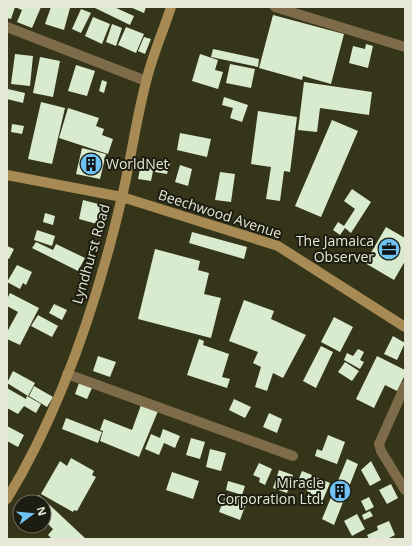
<svg xmlns="http://www.w3.org/2000/svg" width="412" height="546" font-family="'Open Sans',sans-serif">
<rect width="100%" height="100%" fill="#35351a"/>
<path fill="#d9ebce" d="M7 7H41L32 28 17 22 22 10 15 7 11 19 7 18Z
M51 7 70 8 64 30 45 24Z
M93 7H114L134 16 130 25Z
M130 7H146L144 13Z
M81 9 91 13 81 33 72 29Z
M273 15 344 34 331 84 303 76 302 80 259 68Z
M93 17 110 24 102 44 85 36Z
M112 24 122 28 116 46 106 42Z
M126 27 144 34 136 53 118 45Z
M144 37 151 39 145 54 138 51Z
M366 44 373 46 368 68 349 63 353 46 365 49Z
M213 49 259 59 258 67 211 57Z
M15 54 33 56 30 86 11 84Z
M200 54 218 60 215 70 223 72 218 89 192 81Z
M40 57 60 61 53 97 33 93Z
M230 64 255 69 251 88 226 83Z
M76 65 95 71 87 96 68 91Z
M102 80 107 82 104 93 99 91Z
M304 82 372 92 369 115 320 108 317 132 298 130Z
M8 89 25 93 23 103 7 99Z
M224 97 248 105 242 122 230 118 233 108 222 105Z
M41 102 65 108 52 164 28 159Z
M68 108 99 118 96 126 104 129 102 135 113 139 108 154 59 138Z
M258 111 297 117 290 172 284 171 280 201 266 199 271 167 251 164Z
M332 120 358 131 321 217 295 206Z
M12 124 24 126 22 134 11 132Z
M180 133 211 139 207 157 177 150Z
M82 148 106 154 100 179 76 174Z
M142 159 155 161 151 181 138 179Z
M158 160 170 163 167 174 155 172Z
M180 165 192 169 188 186 175 182Z
M220 172 235 174 231 202 215 200Z
M352 189 371 202 351 233 345 228 340 235 333 230 338 222 344 226 355 209 344 201Z
M83 200 102 205 97 224 79 219Z
M45 213 55 216 53 225 43 222Z
M386 227 405 238V261L394 280 365 263Z
M37 230 55 236 52 246 34 240Z
M192 232 247 247 244 259 189 243Z
M36 242 53 250 56 244 85 258 78 271 32 248Z
M7 246 14 249 9 259 7 258Z
M155 249 200 261 198 270 209 273 204 294 221 298 211 338 138 319Z
M17 265 32 272 26 285 23 283 20 289 7 282Z
M10 293 39 308 20 345 7 339V332L18 312 7 306V299Z
M244 300 274 311 271 319 306 335 283 378 273 373 267 391 255 387 261 367 253 363 258 352 229 341Z
M54 304 67 310 62 320 49 313Z
M38 315 58 326 52 337 31 326Z
M334 317 353 327 340 352 321 342Z
M393 336 405 343 397 360 384 354Z
M199 339 204 341 203 345 229 354 222 377 230 379 227 388 187 375Z
M321 346 333 352 316 388 303 381Z
M358 349 364 352 360 360 364 362 360 369 344 360 347 353 353 356Z
M98 356 116 362 110 377 93 371Z
M377 356 405 370V375L397 391 385 385 374 408 356 399Z
M345 362 359 371 352 381 338 372Z
M13 371 35 383 28 396 7 383Z
M79 383 92 388 87 399 75 394Z
M34 386 53 397 47 407 29 396Z
M7 388 26 399 27 396 41 404 36 413 24 406 18 414 7 408Z
M234 399 251 407 245 418 229 410Z
M141 405 158 411 139 457 100 441 103 431 100 430 104 419 132 430Z
M269 413 282 419 277 433 263 427Z
M66 418 102 432 98 443 62 429Z
M7 426 24 435 18 447 7 441Z
M163 429 180 436 175 448 164 443 159 455 145 449 151 434 160 438Z
M328 435 345 442 337 464 315 456 317 449 322 451Z
M191 438 205 442 200 459 186 455Z
M210 449 226 453 221 471 206 467Z
M71 458 94 471 92 475 96 477 77 511 74 510 73 512 41 494 60 461 67 466Z
M347 459 358 464 334 525 322 519Z
M371 461 381 480 370 486 361 470Z
M259 463 272 469 265 485 259 482 260 478 253 475Z
M279 470 293 475 287 493 273 488Z
M302 471 312 475 306 490 296 486Z
M172 472 199 481 193 499 166 490Z
M313 476 330 483 322 502 308 496 309 492 307 491Z
M228 481 245 486 242 495 226 490Z
M391 484 398 498 387 504 379 490Z
M226 494 247 501 240 520 219 512Z
M39 495 86 539H52L48 535 53 529 44 520V502H32Z
M369 497 374 507 366 511 361 501Z
M370 511 373 516 364 520 362 515Z
M357 514 365 529 352 536 344 521Z
M389 521 395 535 387 539H369L367 535 378 530 377 526Z"/>
<g fill="none" stroke-linecap="round" stroke-linejoin="round">
<path stroke="#7e6b4a" stroke-width="10" d="M275 7 405 47
M7 27 146 81
M67 374 293 456
M405 386 379 444 381 451 405 490"/>
<path stroke="#a88a54" stroke-width="10" d="M7 175 122 197 278 246 405 327
M7 499C61 410 98 299 122 197 131 159 136 120 146 82 152 56 163 32 171 7"/>
</g>
<defs>
<g id="building-disc" transform="scale(1.15)"><circle r="9.5" fill="#6fc2f4" stroke="#1c1c10"/><path d="M-4-6H4V6H1V3H-1V6H-4ZM-2.5-4.3h1.7v1.8h-1.7ZM.8-4.3h1.7v1.8H.8ZM-2.5-1h1.7V.8h-1.7ZM.8-1h1.7V.8H.8Z" fill="#111"/></g>
<g id="office-disc" transform="scale(1.15)"><circle r="9.5" fill="#6fc2f4" stroke="#1c1c10"/><path d="M-6-3h4V-5.5h4V-3h4V5H-6ZM-1-4.5V-3h2v-1.5ZM-6 0V1H6V0Z" fill="#111"/></g>
</defs>
<g fill-rule="evenodd">
<use href="#building-disc" x="91" y="164"/>
<use href="#office-disc" x="389" y="249"/>
<use href="#building-disc" x="340" y="491"/>
</g>
<g text-anchor="middle" stroke-width="4" stroke-linejoin="round" paint-order="stroke">
<g font-size="14" fill="#e7e7d7" stroke="#1c1c10" text-anchor="end">
<text x="106" y="169" text-anchor="start">WorldNet</text>
<text x="374" y="246">The Jamaica<tspan x="374" dy="16">Observer</tspan></text>
<text x="324" y="488">Miracle<tspan x="324" dy="16">Corporation Ltd.</tspan></text>
</g>
<g font-size="14" fill="#e7e7d7" stroke="#1c1c10">
<text transform="translate(220 214) rotate(18)" y="5">Beechwood Avenue</text>
<text transform="translate(91 254) rotate(-74)" y="5">Lyndhurst Road</text>
</g>
</g>
<rect width="412" height="546" fill="none" stroke="#e7e7d7" stroke-width="16"/>
<g transform="translate(32 514) rotate(74)"><circle r="19" fill="#1c1c10" stroke="#6d6d60"/>
<path d="M0-3L7 15L0 10L-7 15Z" fill="#6fc2f4"/>
<text y="-6" font-size="11" font-weight="bold" text-anchor="middle" fill="#e7e7d7">N</text>
</g>
</svg>
